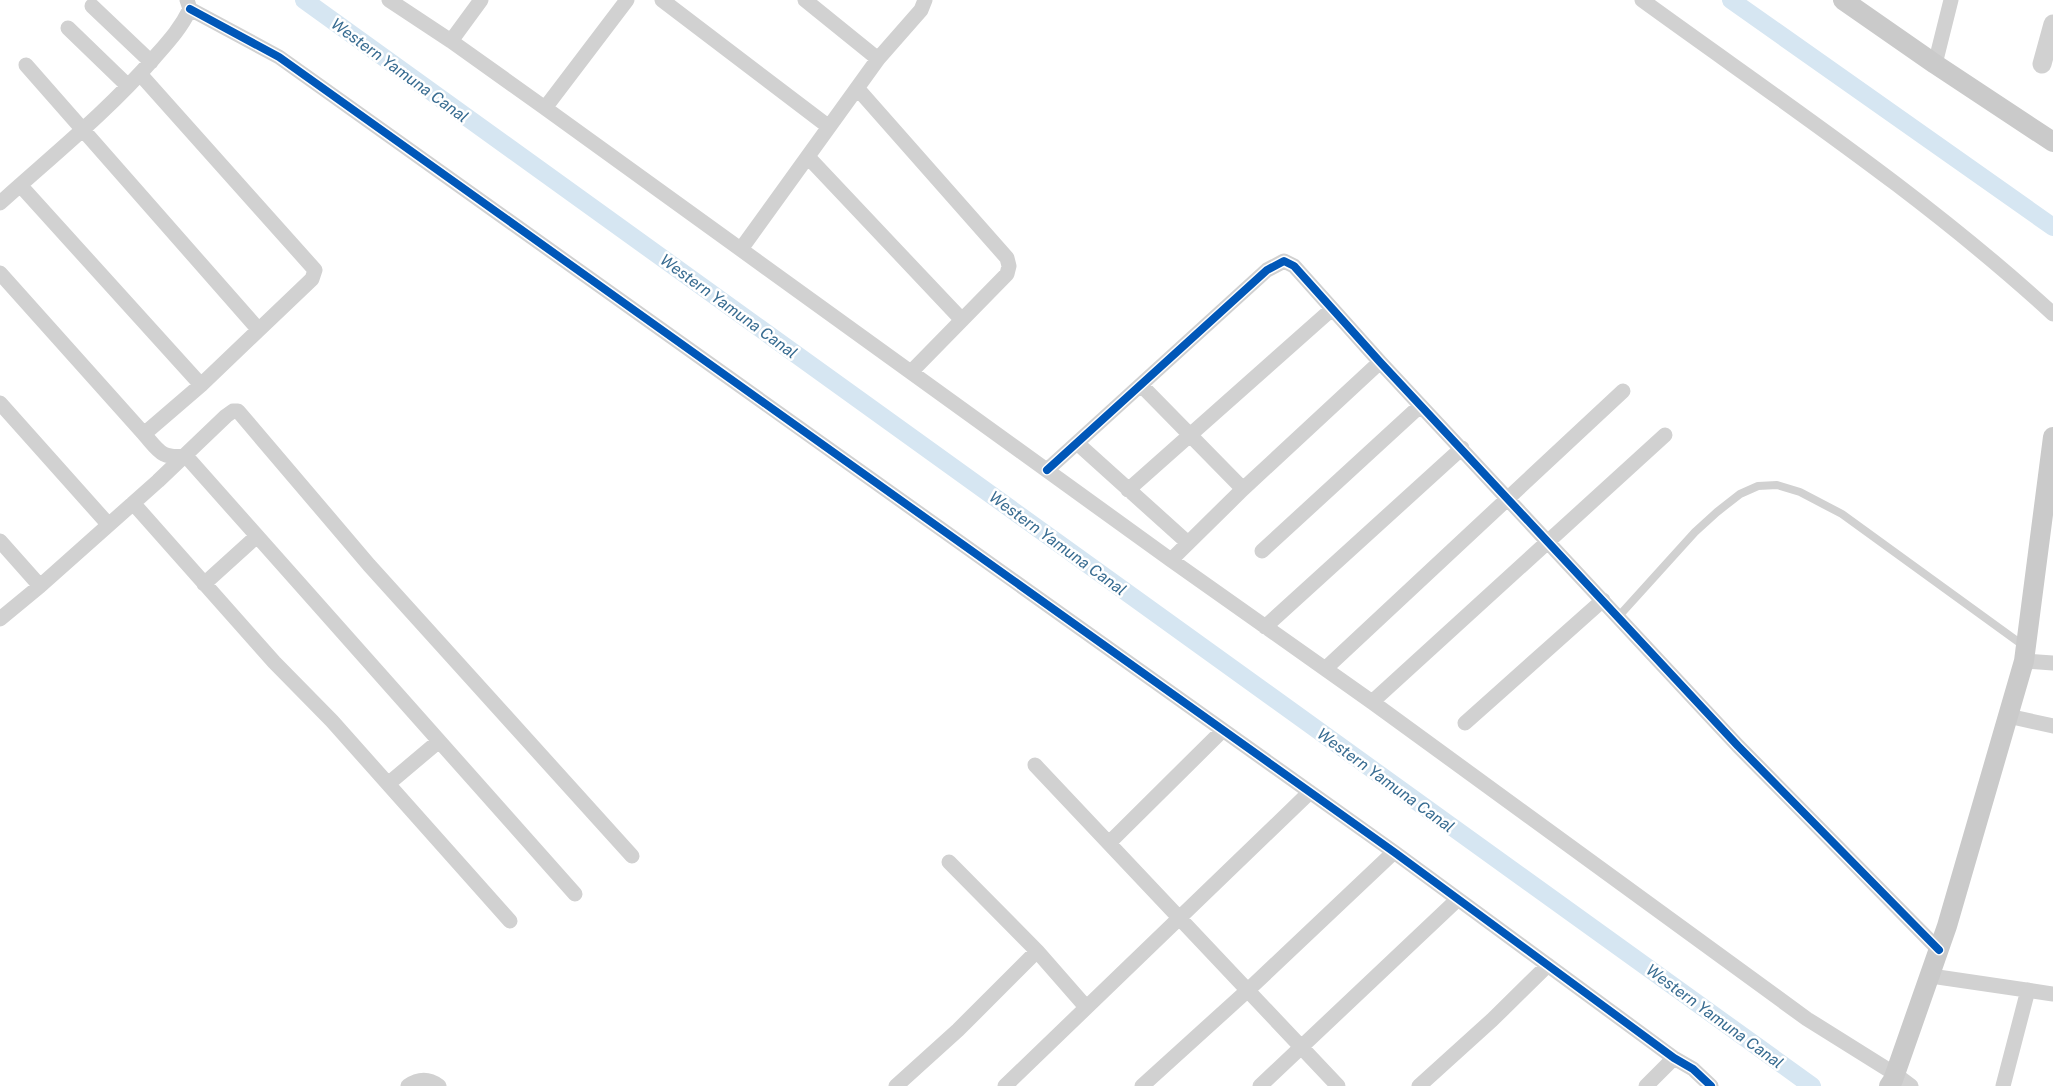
<svg xmlns="http://www.w3.org/2000/svg" width="2053" height="1086" font-family="'Public Sans',sans-serif">
<rect width="100%" height="100%" fill="#fff"/>
<g fill="none" stroke-linecap="round" stroke-linejoin="round">
<path stroke="#d6e6f2" stroke-width="18" d="M304 0 1812 1086
M1731 0 2053 227"/>
<path stroke="#d1d1d1" stroke-width="8" d="M1618 617 1695 532 1717 512 1740 494 1758 486 1777 485 1800 492 1842 514 2024 646"/>
<path stroke="#d1d1d1" stroke-width="15" d="M389 0 451 41
M481 0 451 41 545 108
M627 0 545 108 1171 560 1372 702 1807 1019 1895 1074 1911 1086
M662 0 829 127
M805 0 878 59 921 10 925 0
M1642 0C1781 101 1926 197 2053 314
M92 6 151 62
M190 9 279 57 1394 852 1674 1058 1693 1069 1711 1086
M68 28 128 86
M1935 64 1951 0
M26 65 258 329
M857 88 1007 258 1009 266 1007 274 911 372
M808 157 962 320
M20 185 201 385
M0 203C52 156 108 111 154 58 168 42 181 28 190 9L187 0
M741 249 878 59
M0 273 144 434 201 385 312 279 315 270 140 74
M1141 385 1243 489
M0 403 108 524
M144 434C159 451 161 459 186 456L575 894
M1077 443 1188 543
M1047 470 1267 270 1284 261 1294 266 1380 362 1738 746 1939 950
M1128 490 1332 309
M133 503 274 662 332 721 510 921
M0 541 40 586
M1262 551 1420 406
M1171 560 1243 489 1380 362
M204 584 257 536
M0 619 40 586 158 481 226 416 233 411H238L369 565 632 856
M1265 627 1462 448
M2024 661 2053 663
M1325 669 1623 391
M1372 702 1665 435
M2008 716 2053 726
M1465 723 1603 600
M1035 765 1338 1086
M388 784 439 741
M1109 843 1223 730
M949 862 1037 951 1086 1007
M1931 976 2053 994
M408 1086C418 1079 428 1078 439 1086
M896 1086 958 1030 1037 951
M1005 1086 1310 792
M1142 1086 1248 990 1394 852
M1260 1086 1458 899
M1419 1086 1492 1020 1548 965
M1646 1086 1674 1058
M2003 1086 2028 990"/>
<path stroke="#d1d1d1" stroke-width="19" d="M2042 64 2053 24"/>
<path stroke="#cacaca" stroke-width="20" d="M1843 0 1935 64 2053 142
M1889 1086 1893 1080 1947 926 2024 661 2053 437"/>
<g stroke="#fff" stroke-width="11">
<path id="cycleway" d="M190 9 279 57 1394 852 1674 1058 1693 1069 1711 1086
M1047 470 1267 270 1284 261 1294 266 1380 362 1738 746 1939 950"/>
</g>
<use href="#cycleway" stroke="#0057b8" stroke-width="8"/>
</g>
<g text-anchor="middle" stroke-width="5" stroke-linejoin="round" paint-order="stroke">
<g font-size="16" font-style="italic" fill="#386c91" stroke="#fff">
<text transform="translate(400 70) rotate(36)" y="6">Western Yamuna Canal</text>
<text transform="translate(729 306) rotate(36)" y="6">Western Yamuna Canal</text>
<text transform="translate(1058 543) rotate(36)" y="6">Western Yamuna Canal</text>
<text transform="translate(1386 780) rotate(36)" y="6">Western Yamuna Canal</text>
<text transform="translate(1715 1016) rotate(36)" y="6">Western Yamuna Canal</text>
</g>
</g>
</svg>
